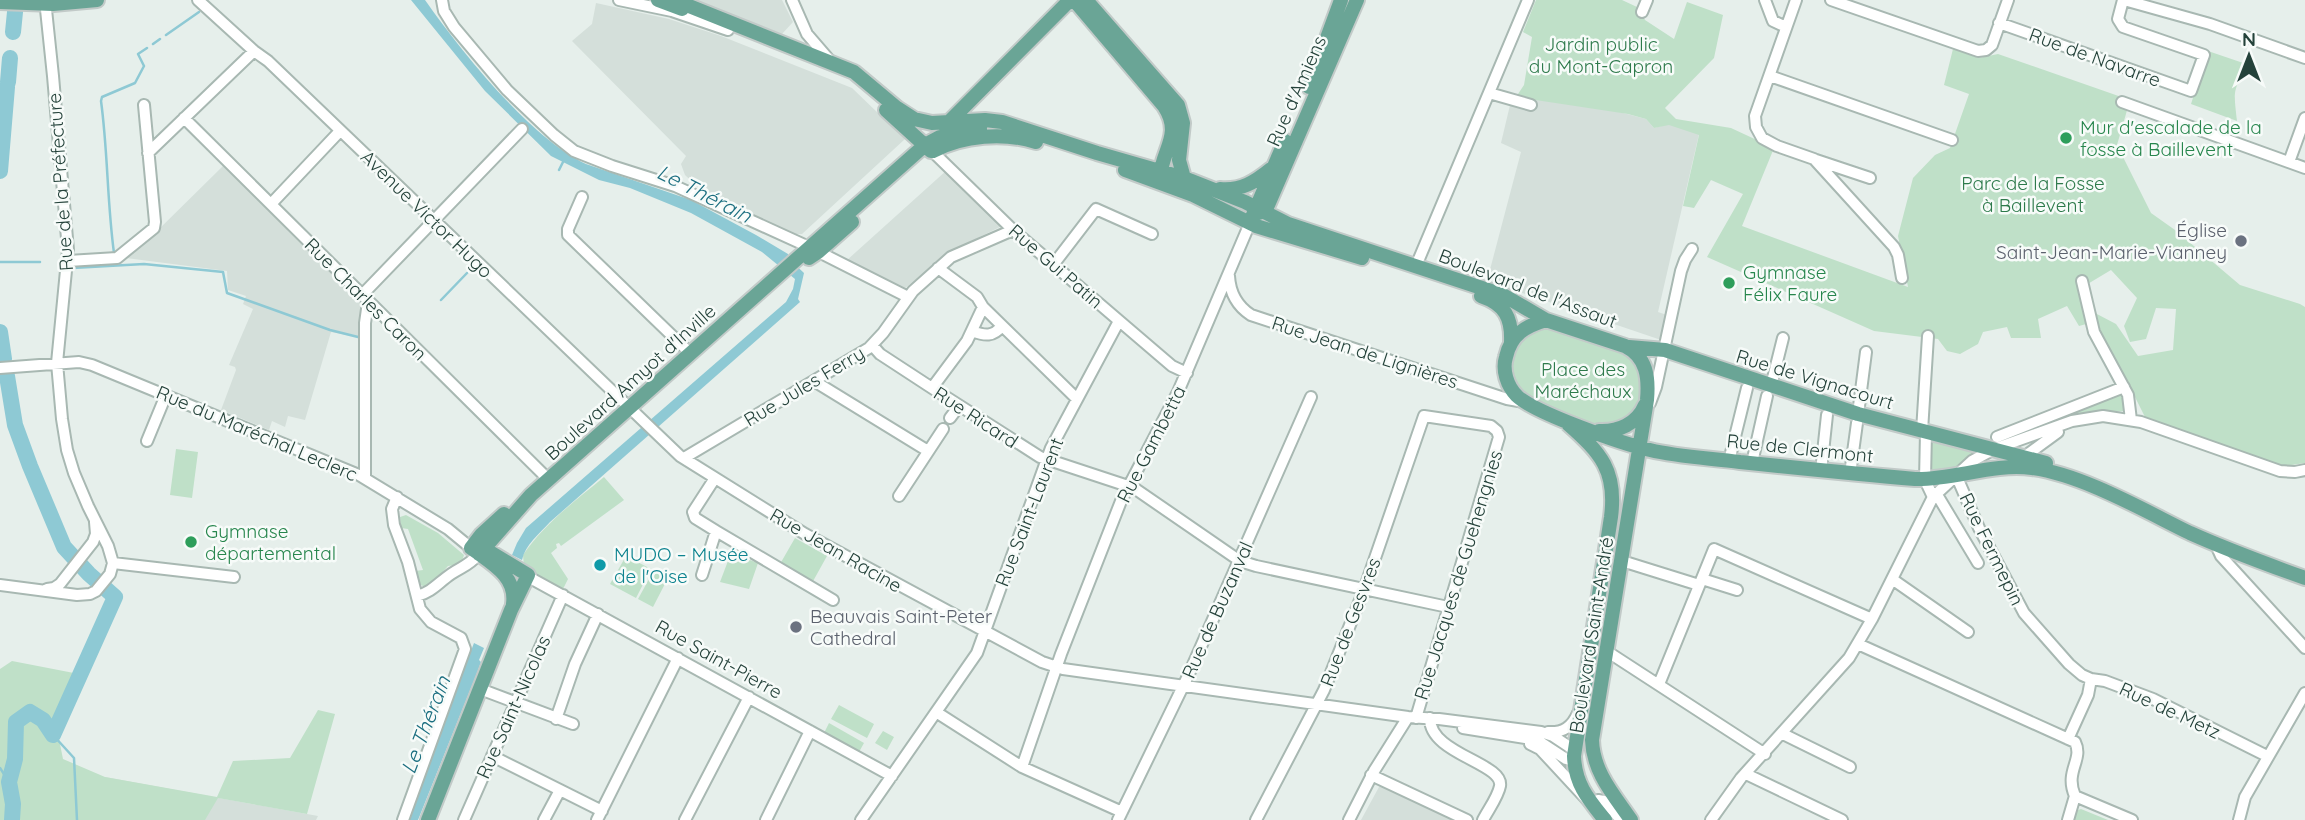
<svg xmlns="http://www.w3.org/2000/svg" width="2305" height="820" font-family="Quicksand,sans-serif">
<rect width="100%" height="100%" fill="#e6efeb"/>
<path fill="#d4dfda" d="M694 0H782L793 22 782 34Z
M596 3 669 19 721 36 852 88 905 139 802 234H794L728 205 702 191 685 175 681 164 686 156 572 41 592 24Z
M1555 95 1646 119 1654 128 1669 124 1699 134 1658 312 1667 315 1664 341 1487 281 1521 152 1501 143 1510 105 1532 110 1534 100Z
M223 166 363 303 362 338 331 332 305 420 288 416 285 427 272 421 269 430 221 410 236 370 235 367 229 365 253 309 243 304 246 296 228 290 227 271 126 258 153 235Z
M947 170 1002 226 949 252 904 289 846 261Z
M105 777 318 816 316 820H91Z
M1381 786 1458 820H1361L1379 787Z"/>
<path fill="#bfe0c8" d="M1536 0H1622L1637 7 1645 20 1674 39 1687 2 1723 15 1714 58 1665 108 1676 119 1731 128 1774 148 1742 226 1908 287 1898 236 1913 178 1935 155 1950 148 1969 94 1944 85 1953 49 1979 58 1998 54 2130 100 2117 145 2151 213 2175 230 2240 285 2300 304 2305 307V463L2284 466 2146 419 2123 373 2106 348 2095 313 2116 324 2138 356 2173 350 2176 309 2156 308 2146 339 2130 342 2124 326 2137 298 2111 270 2081 288 2090 323 2079 326 2067 306 2038 319 2041 338H2011L2007 327 1983 332 1978 344 1960 354 1947 351 1938 339 1874 331 1707 257 1743 194 1711 180 1694 208 1683 206 1699 135 1669 125 1654 128 1646 119 1628 114 1516 97 1524 85 1532 37 1523 32Z
M2208 51 2252 66C2231 87 2234 93 2237 121L2191 104Z
M1547 327 1627 353 1641 371 1640 403 1629 421C1618 422 1606 426 1596 425 1580 423 1533 403 1521 392 1506 377 1507 345 1526 334 1532 330 1540 329 1547 327Z
M2118 394 2125 398V411L2112 412 2011 438 2007 435Z
M1929 438 1978 452 1957 470 1932 473 1929 470Z
M176 449 198 452 192 498 170 495Z
M604 477 624 500 561 546 559 543 556 544 557 548 551 553 568 579 563 589 524 567 523 555C544 524 575 501 604 477Z
M406 515 438 533 464 555 461 564 448 566 429 587C418 587 417 580 415 571L423 570 408 529 401 528 400 517Z
M795 538 827 556 812 583 780 564Z
M731 553 758 563 749 589 720 582Z
M626 556 651 569 636 598 610 584Z
M654 570 668 578 653 607 638 599Z
M12 661 79 674 57 729 63 759 105 777 217 797 233 761 290 758 318 710 335 714 307 814 218 798 205 820H0V669Z
M839 705 874 724 867 738 831 719Z
M829 723 864 743 859 752 824 733Z
M883 731 894 737 887 750 875 743Z
M2081 809 2108 820H2073L2075 811Z"/>
<path fill="#8ec9d4" d="M411 0H425C461 51 530 138 586 164L691 200 756 235 788 254V258L804 273 798 299 800 302 550 522C540 533 525 545 522 560L512 555 517 543 526 528 786 302 793 289 795 279 762 252 691 213 630 188 599 180 551 156 485 91Z
M474 643 484 648 479 660 481 662 477 673 418 820H406Z"/>
<g fill="none" stroke-linecap="round" stroke-linejoin="round">
<path stroke="#8ec9d4" stroke-width="2.5" d="M166 35 199 12
M153 44 160 39
M559 170 563 162
M114 253C107 202 108 152 101 101L102 97 135 83 144 66 138 54 147 48
M0 262H40
M73 268 144 264 223 272 227 293 330 330 358 337
M441 300 467 273
M53 735 74 758 77 820
M0 768 9 782"/>
<path stroke="#8ec9d4" stroke-width="16" d="M13 32 15 12
M8 82 10 58
M0 171 7 87
M0 332 4 359
M7 376 15 425 30 466 64 547 89 574 115 597 53 735 43 720 30 712 16 722 15 759 9 782 13 804 12 820"/>
<g stroke="#a8b8b2" stroke-width="14">
<path id="minor" d="M198 0 254 51 268 61 680 456 805 534 1042 662 1063 669 1408 717 1439 719 1541 732 1553 736 1574 750
M442 0 444 11 454 27 507 90 554 135 574 151 612 166 675 186 809 247 908 297
M619 0 672 11 728 30
M792 0 807 34 832 63
M1765 0 1773 21 1786 27
M1796 0 1755 116 1756 127 1762 138 1777 146 1814 159 1894 247 1898 255 1902 278
M1831 0 1978 51 1986 50 1992 45 2008 0
M2124 0 2210 24 2305 58
M1642 12 1647 0
M1999 23 2191 91 2204 55 2123 27 2118 19 2123 0
M1770 76 1952 140
M1489 93 1531 105
M2122 102 2305 168
M184 118 549 480
M932 151 1013 230 1172 366 1187 373
M148 153 254 51
M1816 160 1870 178
M2289 162 2305 118
M582 197 568 229V235L691 354
M271 204 340 131
M68 261 117 258 154 228 155 222 144 105
M1053 265 1096 209 1152 234
M1416 266 1528 0
M938 268 977 297 983 307 1077 399
M1229 276C1230 293 1237 306 1251 315L1507 399 1524 402
M2082 281 2094 332 2128 395 2131 420
M362 295 522 129
M972 331C985 336 993 337 1002 326
M872 345 880 354 932 388 1040 457 1134 488 1240 561 1256 566 1448 607
M0 368 79 362 92 365 359 475 448 529 471 548
M814 381 928 451
M1771 386 1783 338
M932 388 967 341 983 307
M1650 403 1656 387 1681 271 1685 260 1692 249
M1858 414 1866 352
M950 418 959 406
M1922 431 1928 336
M1926 432 1925 480 1933 497
M1997 437 2124 387
M147 441 166 395
M2024 457 2058 432
M684 458 869 348 883 333 913 291 951 257 1013 230
M1729 461 1747 388
M1752 463 1767 396
M1821 471 1827 415
M1850 474 1857 423
M1956 475 1979 528 2024 613 2069 664 2082 675 2091 679
M365 478V323L367 309 371 304
M1936 493 1978 563
M899 496 943 429
M397 497 392 509 394 525 408 562 420 609 431 622 461 638 465 649 403 820
M716 531 833 600
M2216 545 2221 556 2305 648
M1622 561 1699 585
M113 563 234 577
M523 574 892 776
M702 575 716 531 695 518 693 512 715 478
M1702 579 1737 590
M1892 579 1968 632
M0 585 77 595 90 594 96 591 110 574 113 563 108 546 88 506 74 473 67 450 62 419 57 363 68 250 53 76 45 0
M47 589 54 588 60 584 93 542 96 534 95 522
M417 596C432 592 438 583 451 574 463 566 468 566 479 554
M1858 644 2075 742C2084 760 2064 771 2075 796
M1608 652 1765 754
M1659 684 1714 549 1872 619
M480 689 573 724
M936 712 1022 767 1122 812
M1430 718C1429 754 1504 763 1500 786 1498 797 1488 810 1483 820
M556 719 575 664 598 614
M1463 728 1537 740 1566 759 1574 761
M1548 732C1563 733 1572 727 1578 713
M1783 734 1850 767
M2068 739 2088 695 2091 679 2105 681 2153 699 2267 756
M1530 744 1540 749 1591 804 1598 800 1604 801 1621 820
M492 756 602 811
M1022 767 1061 654 1121 501 1178 392 1250 223
M1746 774 1842 820
M1371 775 1467 820
M2075 796 2132 820
M464 820 563 595
M544 820 560 790
M597 820 678 658
M685 820 749 697
M766 820 810 731
M861 820 977 653 1051 448 1119 321
M1118 820 1188 676 1311 397
M1256 820 1324 690 1364 590 1424 416 1491 426 1497 431 1499 437 1416 718
M1349 820 1374 771 1408 717
M1711 820 1741 778 1849 658 1872 619 1933 497 1972 461 1994 449 2072 421 2103 416 2141 422 2280 471 2295 472 2305 470
M2068 820 2075 796
M2239 820 2245 797 2305 693"/>
</g>
<g stroke="#c2cac8" stroke-width="18">
<path id="major" d="M658 0 682 9
M674 0 854 72 897 108 914 119 932 123 985 120 1002 122 1097 153 1184 178 1245 202 1288 224 1503 295 1546 320 1625 346C1647 357 1649 378 1647 400L1592 740C1593 772 1614 795 1631 820
M1074 0 1164 106C1183 135 1162 149 1160 177
M1086 0 1178 105 1183 123 1179 160 1184 178
M0 2 53 4 97 0
M1309 87 1341 0
M886 110 931 151
M945 126 1070 0
M933 151C963 135 1004 132 1036 142
M1125 170 1193 195 1256 226 1362 258
M1220 189C1241 191 1255 182 1271 169
M1255 214 1261 212 1268 205 1357 0
M1253 215 1285 141
M809 258 818 252 852 222
M1481 296C1505 304 1512 318 1511 342
M1546 320C1526 326 1511 334 1506 357 1502 370 1507 386 1517 396 1535 413 1623 444 1650 450 1679 457 1710 458 1740 462 1798 468 1856 474 1915 479 1954 480 1992 463 2032 468 2083 475 2143 510 2190 533 2228 550 2266 564 2305 578
M1629 347 1665 350 1858 414 2046 463
M1568 424C1601 453 1617 471 1611 517L1574 756C1575 784 1588 799 1605 820
M1599 431C1618 432 1637 424 1645 405
M504 514 481 535 471 548C491 563 517 576 513 604
M479 554 531 495 925 145 940 137 980 128
M428 820 511 610 528 575 475 543"/>
</g>
<use href="#minor" stroke="#fff" stroke-width="10"/>
<use href="#major" stroke="#6aa596" stroke-width="14"/>
</g>
<g fill="#2e9e5b" stroke="#f7fbf9" stroke-width="2.5">
<circle cx="2066" cy="138" r="7"/>
<circle cx="1729" cy="283" r="7"/>
<circle cx="191" cy="542" r="7"/>
</g>
<g fill="#6b7280" stroke="#f7fbf9" stroke-width="2.5">
<circle cx="2241" cy="241" r="7"/>
<circle cx="796" cy="627" r="7"/>
</g>
<circle fill="#0f9aa8" stroke="#f7fbf9" stroke-width="2.5" cx="600" cy="565" r="7"/>
<g text-anchor="middle" stroke-width="5" stroke-linejoin="round" paint-order="stroke">
<g font-size="19" fill="#2d7a4b" stroke="#f7fbf9">
<text x="1601" y="51">Jardin public<tspan x="1601" dy="22">du Mont-Capron</tspan></text>
<text x="2033" y="190">Parc de la Fosse<tspan x="2033" dy="22">à Baillevent</tspan></text>
<text x="1583" y="376">Place des<tspan x="1583" dy="22">Maréchaux</tspan></text>
</g>
<g font-size="19" fill="#24423a" stroke="#f7fbf9">
<text transform="translate(2095 57) rotate(20)" y="7">Rue de Navarre</text>
<text transform="translate(1296 91) rotate(-66)" y="7">Rue d'Amiens</text>
<text transform="translate(60 182) rotate(-94)" y="7">Rue de la Préfecture</text>
<text transform="translate(427 214) rotate(44)" y="7">Avenue Victor Hugo</text>
<text transform="translate(1056 266) rotate(41)" y="7">Rue Gui Patin</text>
<text transform="translate(1528 288) rotate(21)" y="7">Boulevard de l'Assaut</text>
<text transform="translate(366 299) rotate(45)" y="7">Rue Charles Caron</text>
<text transform="translate(1365 352) rotate(18)" y="7">Rue Jean de Lignières</text>
<text transform="translate(1815 379) rotate(17)" y="7">Rue de Vignacourt</text>
<text transform="translate(630 382) rotate(-42)" y="7">Boulevard Amyot d'Inville</text>
<text transform="translate(804 386) rotate(-31)" y="7">Rue Jules Ferry</text>
<text transform="translate(976 417) rotate(33)" y="7">Rue Ricard</text>
<text transform="translate(257 433) rotate(23)" y="7">Rue du Maréchal Leclerc</text>
<text transform="translate(1151 444) rotate(-63)" y="7">Rue Gambetta</text>
<text transform="translate(1800 448) rotate(6)" y="7">Rue de Clermont</text>
<text transform="translate(1029 512) rotate(-69)" y="7">Rue Saint-Laurent</text>
<text transform="translate(1992 549) rotate(64)" y="7">Rue Fermepin</text>
<text transform="translate(836 550) rotate(30)" y="7">Rue Jean Racine</text>
<text transform="translate(1458 575) rotate(-73)" y="7">Rue Jacques de Guehengnies</text>
<text transform="translate(1217 610) rotate(-66)" y="7">Rue de Buzanval</text>
<text transform="translate(1350 622) rotate(-69)" y="7">Rue de Gesvres</text>
<text transform="translate(1591 635) rotate(-81)" y="7">Boulevard Saint-André</text>
<text transform="translate(719 659) rotate(29)" y="7">Rue Saint-Pierre</text>
<text transform="translate(513 707) rotate(-66)" y="7">Rue Saint-Nicolas</text>
<text transform="translate(2170 710) rotate(25)" y="7">Rue de Metz</text>
</g>
<g font-size="19" fill="#27864d" stroke="#f7fbf9" text-anchor="start">
<text x="2080" y="134">Mur d'escalade de la<tspan x="2080" dy="22">fosse à Baillevent</tspan></text>
<text x="1743" y="279">Gymnase<tspan x="1743" dy="22">Félix Faure</tspan></text>
<text x="205" y="538">Gymnase<tspan x="205" dy="22">départemental</tspan></text>
</g>
<g font-size="19" fill="#5b616d" stroke="#f7fbf9" text-anchor="end">
<text x="2227" y="237">Église<tspan x="2227" dy="22">Saint-Jean-Marie-Vianney</tspan></text>
<text x="810" y="623" text-anchor="start">Beauvais Saint-Peter<tspan x="810" dy="22">Cathedral</tspan></text>
</g>
<g font-size="19" fill="#0d838f" stroke="#f7fbf9" text-anchor="start">
<text x="614" y="561">MUDO – Musée<tspan x="614" dy="22">de l'Oise</tspan></text>
</g>
<g font-size="21" font-style="italic" fill="#1c6f80" stroke="#f7fbf9">
<text transform="translate(704 194) rotate(27)" y="7">Le Thérain</text>
<text transform="translate(426 725) rotate(-69)" y="7">Le Thérain</text>
</g>
</g>
<g transform="translate(2249 56)" stroke="#f7fbf9" stroke-width="5" paint-order="stroke">
<path d="M0-5L12 26L0 18L-12 26Z" fill="#24423a"/>
<text y="-10" font-size="19" font-weight="bold" text-anchor="middle" fill="#24423a">N</text>
</g>
</svg>
